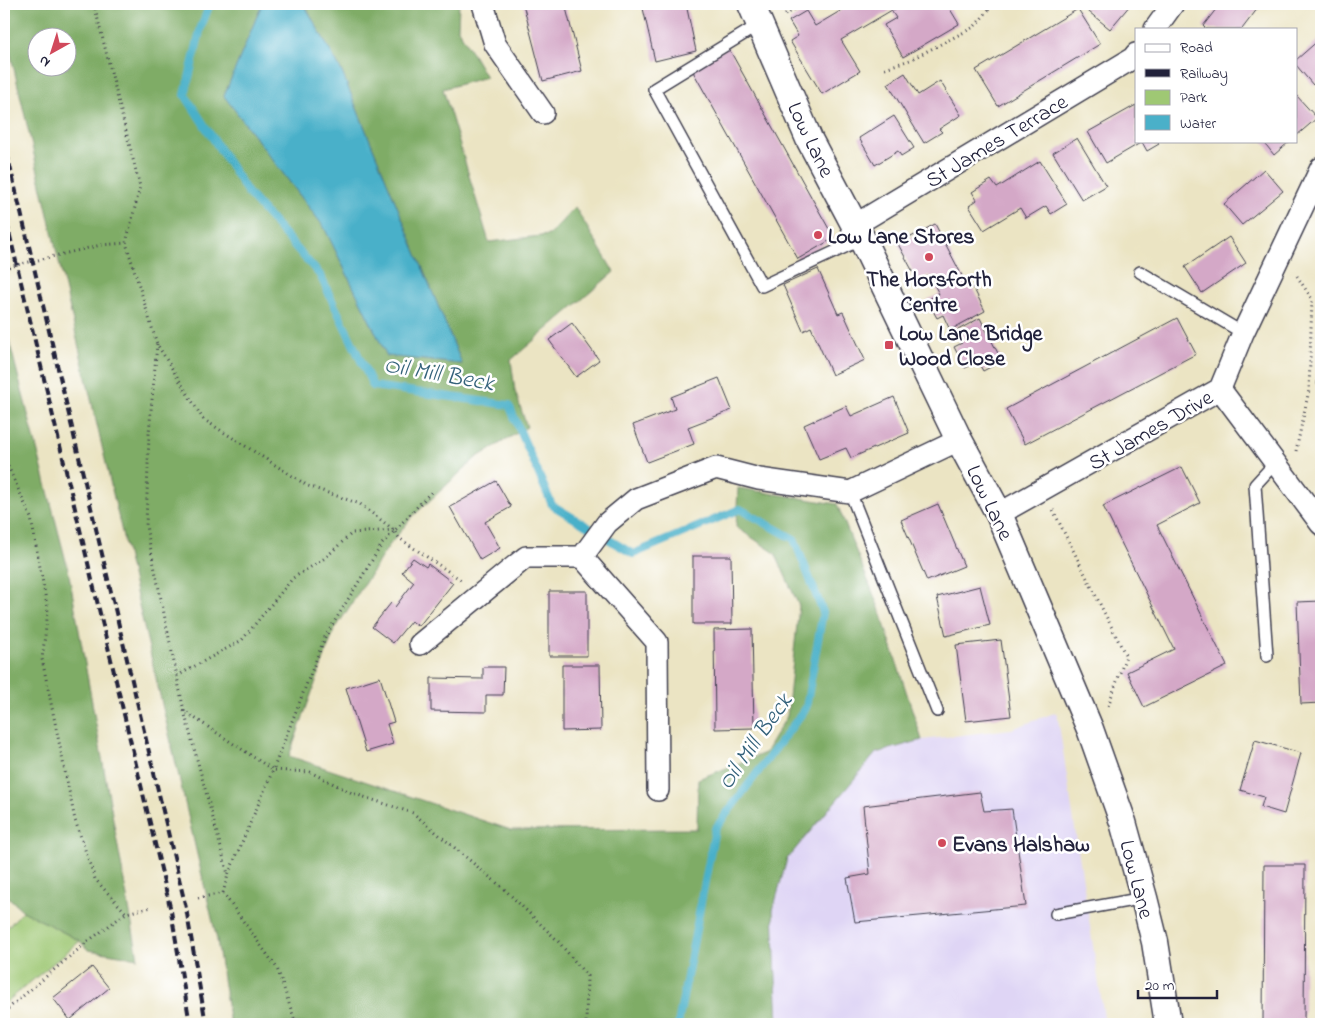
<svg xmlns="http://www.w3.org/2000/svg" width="1325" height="1028" font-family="'Indie Flower',sans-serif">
<rect width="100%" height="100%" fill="#fff"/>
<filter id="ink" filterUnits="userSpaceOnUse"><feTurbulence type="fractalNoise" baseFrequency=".02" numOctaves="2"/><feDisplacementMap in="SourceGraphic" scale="10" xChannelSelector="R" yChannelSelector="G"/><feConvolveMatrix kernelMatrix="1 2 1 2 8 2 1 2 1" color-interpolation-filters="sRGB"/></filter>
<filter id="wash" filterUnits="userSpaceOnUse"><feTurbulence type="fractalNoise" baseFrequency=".0096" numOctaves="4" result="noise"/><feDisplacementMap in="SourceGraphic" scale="20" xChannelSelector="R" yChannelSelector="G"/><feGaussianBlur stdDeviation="1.12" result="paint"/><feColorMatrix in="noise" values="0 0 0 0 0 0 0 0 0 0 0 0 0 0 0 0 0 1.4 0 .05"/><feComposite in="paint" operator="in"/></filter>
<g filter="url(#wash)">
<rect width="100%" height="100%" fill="#ebe4c3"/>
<path fill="#dfd5f5" d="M1057 712 1105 1024H778L773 910 787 859 876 753 922 740 1012 729Z"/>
<path fill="#9fc874" stroke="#607558" d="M23 911 80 941 4 1004V931Z"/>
<path fill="#7fac66" stroke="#506750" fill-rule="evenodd" d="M4 4H262L224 96 324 227 387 356 462 364 341 70 304 4H459L458 29 486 77 443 89 489 242 549 235 575 207 614 272 511 360 515 391 527 427 476 458 412 517 388 547 334 631 289 756 511 830 697 829 698 779 765 753 787 716 799 606 775 553 736 527 738 488 837 504 879 608 922 740 876 753 787 859 773 910 778 1024H230L217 940 4 26ZM38 38H68V68H38Z
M4 321 68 569 138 958 88 950 80 941 23 911 4 893Z"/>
<path fill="#4ab0c9" stroke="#366982" d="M262 4H304L341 70 462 364 387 356 324 227 224 96Z"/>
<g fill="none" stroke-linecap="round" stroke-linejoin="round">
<path stroke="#4ab0c9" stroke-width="8" d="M210 4 201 27 185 95 248 193 320 275 373 386 509 405 552 505 633 554 740 509 794 539 823 612 806 708 715 829 678 1024"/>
</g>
<g id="blocks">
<path fill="#d4a8c7" d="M523 4H565L582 71 543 81Z
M642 4H686L696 51 655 61Z
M852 4H947L959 24 903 57 884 25 896 18 892 12 897 7 841 40 860 71 822 94 790 41 798 36 789 21 806 11 815 26Z
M1087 4H1131L1110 29 1084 8Z
M1220 4H1261L1242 29H1206L1203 26Z
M1078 9 1100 44 998 106 976 70Z
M1321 38V78L1313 85 1296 65V60Z
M728 47 834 238 798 259 691 68Z
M905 73 918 95 940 81 961 115 939 129 942 132 924 143 888 84Z
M1296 95 1317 118 1296 136Z
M1136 105V141H1158L1159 144 1147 151 1142 142 1106 163 1088 132Z
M894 116 914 148 901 156 898 151 875 165 859 138Z
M1077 138 1106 186 1082 200 1053 153Z
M1263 141H1290L1274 155Z
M1040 161 1067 204 1051 214 1046 206 1026 218 1020 208 984 230 969 206 977 200 972 192 991 180 997 188Z
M1264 169 1283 191 1242 225 1224 204Z
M935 224 969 289 973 287 985 311 950 330 943 315 937 318 927 300 939 294 929 275 918 281 898 244Z
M1229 237 1246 263 1202 293 1185 267Z
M818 269 838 314 843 312 865 360 832 375 811 327 803 331 783 285Z
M1319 285H1321V385H1317Z
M980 318 1002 361 983 371 978 362 965 368 954 347 962 343 956 331Z
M1177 318 1196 354 1025 444 1006 409Z
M572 323 599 360 576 377 549 340Z
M719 378 732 410 688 427 694 444 647 462 633 425 675 409 671 397Z
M894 397 909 433 851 458 846 448 819 459 804 425 846 406 851 416Z
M1182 467 1200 503 1157 525 1227 666 1144 707 1127 672 1174 649 1103 506Z
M496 481 511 507 485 522 500 548 480 560 450 507Z
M938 504 964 566 927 581 901 520Z
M693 556H731L732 624H693Z
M413 558 426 567 428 564 453 583 419 626 411 621 393 643 372 627 391 603 395 607 414 582 402 572Z
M980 586 990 625 946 636 937 597Z
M549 591H587V656H549Z
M1321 601V703L1301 704 1297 602Z
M752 629 754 728 715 729 714 630Z
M1001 640 1011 716 966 721 956 645Z
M562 665H600L601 730 562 731Z
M483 667H504L503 695H486V712L431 711V678L483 679Z
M380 677 394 722 387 724 393 744 366 752 346 688Z
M1255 740 1301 753 1284 814 1261 807 1264 797 1240 790Z
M980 792 984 811 1012 809 1026 906 855 922 847 878 870 874 863 806Z
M1264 865H1305L1304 1024H1263Z
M92 967 109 988 70 1020 53 998Z"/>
</g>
</g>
<g filter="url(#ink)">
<use href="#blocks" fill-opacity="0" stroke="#403f4f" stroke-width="1"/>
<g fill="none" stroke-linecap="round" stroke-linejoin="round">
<g stroke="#403f4f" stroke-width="14">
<path id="service" d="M760 24 654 89 762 286 862 239
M1140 272 1243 333
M850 492 937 711
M1267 656 1255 485 1276 462
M1056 914 1144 898"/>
</g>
<g stroke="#403f4f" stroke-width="24">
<path id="minor" d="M483 4 495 44 543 113
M1155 29 1173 4
M855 225 1133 58 1136 54
M1220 389 1321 524
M999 514 1220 389 1243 333 1321 168
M582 557 607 523 636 499 716 468 759 479 850 492 959 440
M582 557 657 642 658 790
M420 644 526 557H582"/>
</g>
<g stroke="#403f4f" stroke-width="29">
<path id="tertiary" d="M751 4 809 139 862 239 959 440 999 514 1090 729 1123 822 1144 898 1155 942 1168 1024"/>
</g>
<path stroke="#403f4f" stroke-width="3" stroke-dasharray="1 4" stroke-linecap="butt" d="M94 4 140 187 126 243 157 344 203 419 308 486 360 504 394 530 399 538 461 580
M785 15 803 4
M885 68 910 60 974 27 994 4
M4 268 101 245 126 243
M157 344 149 433 146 526 184 711 273 770 310 772 352 793 413 813 504 889 557 940 587 976 586 1024
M1296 451 1309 390 1312 299 1297 276
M4 457 31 518 48 611 42 659 75 820 95 879 126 913
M1053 510 1126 656 1108 706
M177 676 242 640 293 578 325 558 352 533 394 530
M184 711 228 874
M223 893 228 875 273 770 325 637 382 544 433 490
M198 898 223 893 277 968 296 1024
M4 1012 87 942 126 913 152 907"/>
<use href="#service" stroke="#fff" stroke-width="11"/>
<use href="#minor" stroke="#fff" stroke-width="21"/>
<use href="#tertiary" stroke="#fff" stroke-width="26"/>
<path stroke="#22223b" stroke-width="4" stroke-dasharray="8 4" stroke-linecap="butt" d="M4 141 186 908 206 1024
M4 211 171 911 190 1024"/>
</g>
</g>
<g fill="#d1495b" stroke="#fff" stroke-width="2">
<circle cx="818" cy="235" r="5"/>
<circle cx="929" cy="257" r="5"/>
<rect x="884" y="340" width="10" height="10" rx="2.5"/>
<circle cx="942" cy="843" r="5"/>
</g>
<g text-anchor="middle" stroke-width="5" stroke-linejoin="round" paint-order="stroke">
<g font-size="22" fill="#22223b" stroke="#fff">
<text transform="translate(812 139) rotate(64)" y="8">Low Lane</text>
<text transform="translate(996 140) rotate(-31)" y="8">St James Terrace</text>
<text transform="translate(1150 429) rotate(-30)" y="8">St James Drive</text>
<text transform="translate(991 502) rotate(64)" y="8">Low Lane</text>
<text transform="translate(1138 879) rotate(75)" y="8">Low Lane</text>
</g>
<g font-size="22" font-weight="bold" fill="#22223b" stroke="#fff" text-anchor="start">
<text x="828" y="243">Low Lane Stores</text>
<text x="929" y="286" text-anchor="middle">The Horsforth<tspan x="929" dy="25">Centre</tspan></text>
<text x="899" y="340">Low Lane Bridge<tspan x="899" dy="25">Wood Close</tspan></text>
<text x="952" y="851">Evans Halshaw</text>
</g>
<g font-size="24" font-style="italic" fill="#34627b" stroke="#fff">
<text transform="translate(439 373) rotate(10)" y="8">Oil Mill Beck</text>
<text transform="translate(754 741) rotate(-55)" y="8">Oil Mill Beck</text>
</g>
</g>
<rect width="1325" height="1028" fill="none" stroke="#fff" stroke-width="20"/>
<rect x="1135" y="28" width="162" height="115" fill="#ffffff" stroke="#a7a7b1"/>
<rect x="1145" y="44" width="25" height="8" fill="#ffffff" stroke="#a7a7b1"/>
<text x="1180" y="52" font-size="15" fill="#22223b">Road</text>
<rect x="1145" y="69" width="25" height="8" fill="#22223b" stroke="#a7a7b1"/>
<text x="1180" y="78" font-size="15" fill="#22223b">Railway</text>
<rect x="1145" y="90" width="25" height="15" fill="#9fc874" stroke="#a7a7b1"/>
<text x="1180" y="102" font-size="15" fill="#22223b">Park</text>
<rect x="1145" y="115" width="25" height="15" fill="#4ab0c9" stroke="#a7a7b1"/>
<text x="1180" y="128" font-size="15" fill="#22223b">Water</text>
<g transform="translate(52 52) rotate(219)"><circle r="24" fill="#ffffff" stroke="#a7a7b1"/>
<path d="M0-4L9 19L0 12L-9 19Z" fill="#d1495b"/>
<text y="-8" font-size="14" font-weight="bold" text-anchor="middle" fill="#22223b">N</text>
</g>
<path d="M1138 990v8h79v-8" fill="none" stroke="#22223b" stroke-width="2.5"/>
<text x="1145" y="990" font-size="15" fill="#22223b" stroke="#ffffff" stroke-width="4" paint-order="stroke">20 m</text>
</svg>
